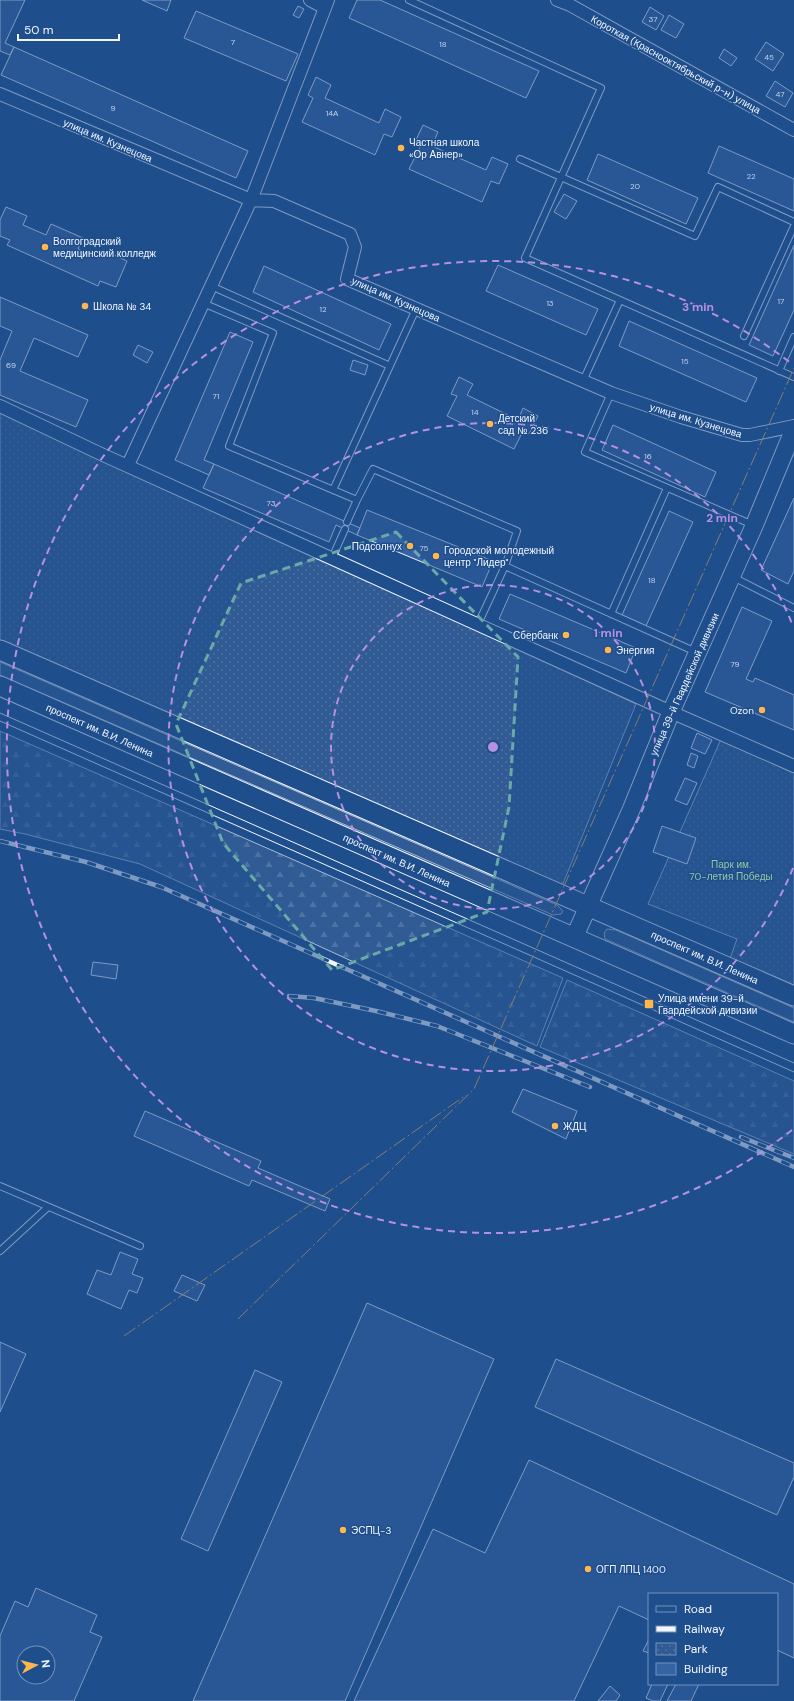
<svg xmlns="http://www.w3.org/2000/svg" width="794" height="1701" font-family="'DM Sans',sans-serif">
<defs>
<pattern id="forest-firs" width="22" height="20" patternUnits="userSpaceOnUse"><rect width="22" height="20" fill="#305b95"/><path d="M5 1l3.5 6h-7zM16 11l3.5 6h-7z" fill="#4e73a5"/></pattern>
<pattern id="park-dots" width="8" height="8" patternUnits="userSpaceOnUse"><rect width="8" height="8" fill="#305b95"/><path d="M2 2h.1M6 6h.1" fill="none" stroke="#4e73a5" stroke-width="1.8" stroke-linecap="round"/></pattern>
</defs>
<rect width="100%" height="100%" fill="#1f4e8c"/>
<path fill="#305b95" stroke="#a8bbd7" d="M0 662 557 905 563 911 561 914 553 915 0 675Z
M607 929 616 930 794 1008V1022L605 939 604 933Z"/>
<path fill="url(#forest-firs)" stroke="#a8bbd7" d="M0 731 563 978 537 1046 140 864 25 834 0 829Z
M567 980 794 1081V1154L540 1047Z"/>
<path fill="url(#park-dots)" stroke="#a8bbd7" d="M0 413 126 466 636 704 560 891 0 640Z
M722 737 794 769V992L728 964 737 939 648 904Z"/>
<path fill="#3563a3" stroke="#f2f6ff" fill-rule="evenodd" d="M0 0H25L5 43 14 47 10 55 0 51Z
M142 0H171L167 11Z
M357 0H380L539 71 526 98 349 18Z
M298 6 304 9 299 18 293 15Z
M650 7 664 16 656 30 642 22Z
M196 11 298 54 286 81 184 38Z
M669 15 684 24 676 38 661 30Z
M766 42 784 54 773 71 755 59Z
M14 47 248 151 236 178 1 75Z
M724 49 737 58 731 66 719 58Z
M316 77 331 85 325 98 379 123 385 109 401 117 392 137 384 134 375 155 302 122 313 98 308 95Z
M775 81 793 93 785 107 766 96Z
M423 125 438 132 432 146 486 170 492 157 508 164 499 184 491 181 482 202 409 169 421 145 415 142Z
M719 146 794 179V211L708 173Z
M598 154 698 198 686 224 587 180Z
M564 194 577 201 566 219 554 212Z
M6 207 27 216 23 225 46 235 51 224 83 238 78 249 99 258 103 250 127 261 116 287 100 281 98 286 7 245 10 240 0 236V220Z
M794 245V310L773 356 749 345Z
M498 265 598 309 586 335 486 291Z
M264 266 391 324 379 350 253 292Z
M0 297 88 335 78 357 34 338 20 371 88 400 76 427 0 395V360L12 331 0 326Z
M629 321 757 378 746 402 619 346Z
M230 332 253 342 204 460 214 464 209 475 175 460Z
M138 345 153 352 147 363 133 355Z
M353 360 368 365 365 375 350 370Z
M459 377 473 384 467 395 518 420 523 408 538 416 529 434 523 431 514 449 447 416 457 396 451 394Z
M613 425 716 472 705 497 602 450Z
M214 464 360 528 357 535 336 525 329 542 203 488Z
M794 498V571L788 584 761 570Z
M367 510 493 561 482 587 357 535Z
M669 511 693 522 646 626 622 615Z
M510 594 636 648 626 673 499 619Z
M742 607 772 621 746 679 753 682 755 678 794 695V730L705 692Z
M697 733 712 740 705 754 691 748Z
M691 753 698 756 694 768 687 765Z
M685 778 697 783 687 805 675 800Z
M662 826 696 838 687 864 653 852Z
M93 962 118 965 116 979 91 975Z
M523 1089 577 1111 566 1139 512 1112Z
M145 1111 261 1161 258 1168 330 1199 325 1211 252 1180 249 1186 134 1136Z
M120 1252 138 1259 132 1274 143 1278 137 1293 129 1290 121 1309 87 1294 97 1270 111 1275Z
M182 1275 205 1285 197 1301 174 1291Z
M367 1303 494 1359 345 1701H193Z
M0 1342 26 1354 0 1412Z
M556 1359 794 1463V1477L777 1515 535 1407Z
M255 1370 282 1382 208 1551 181 1539Z
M529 1460 794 1584V1658L777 1650V1594H649V1620L619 1606 574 1701H354L433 1529 485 1553Z
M36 1588 97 1615 90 1632 102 1637 74 1701H0V1636L15 1601 28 1607ZM24 1653H48V1677H24Z
M649 1639V1653L643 1651Z
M652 1684H668L660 1701H653L646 1698Z
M676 1684H699L691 1701H667Z
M610 1686 620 1695 616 1701H598Z"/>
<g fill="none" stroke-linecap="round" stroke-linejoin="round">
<g stroke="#f2f6ff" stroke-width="8">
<path id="service" d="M409 0 601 88 525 258 794 377
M520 159 695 236 718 187 794 222
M211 286 390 366
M203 303 273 333 229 446 357 500 373 469 517 531 505 566 696 652
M744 336 794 226
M779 371 794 337
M583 381 620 300
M611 393 585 452 753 525
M333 490 416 309
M347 522 357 500
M332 558 345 529
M733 577 794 608
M611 614 667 488
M478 624 505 566
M0 1186 140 1246
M0 1251 48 1207"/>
</g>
<g stroke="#f2f6ff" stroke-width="14">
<path id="minor" d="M310 0 325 8
M557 0 570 5 794 130
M0 94 251 200 274 201 350 234 355 247 347 279 611 393 681 417 742 435H750L794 426
M0 406 101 454 671 712 794 766
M128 465 251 200 328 0"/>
</g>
<g stroke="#f2f6ff" stroke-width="19">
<path id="secondary" d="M574 938 631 810 671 712 754 526 794 429"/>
</g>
<g stroke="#f2f6ff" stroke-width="21">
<path id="primary" d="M0 650 794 996
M0 686 794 1034"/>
</g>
<use href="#service" stroke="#1f4e8c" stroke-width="6"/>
<use href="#minor" stroke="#1f4e8c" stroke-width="12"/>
<use href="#secondary" stroke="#1f4e8c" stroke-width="17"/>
<use href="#primary" stroke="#1f4e8c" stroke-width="19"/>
<path stroke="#f2f6ff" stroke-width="1" d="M0 713 794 1063
M0 721 794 1072"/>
<g stroke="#f2f6ff" stroke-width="4.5">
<path id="rail" d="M0 841 86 862 161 887 794 1167
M289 996 314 998 376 1011 437 1026 590 1087
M741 1137 794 1158"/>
</g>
<use href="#rail" stroke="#1f4e8c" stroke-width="3" stroke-dasharray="9" stroke-linecap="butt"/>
<path stroke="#ffb74d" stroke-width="1" stroke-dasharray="14 3 2 3" stroke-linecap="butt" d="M238 1319 474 1089 794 368
M124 1336 466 1095"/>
</g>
<path d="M0 0H794V1701H0ZM396 532 518 657 509 807 487 912 332 970 223 843 176 724 241 583Z" fill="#1f4e8c" fill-opacity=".55" fill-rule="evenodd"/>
<path fill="none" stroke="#6aa9a8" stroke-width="3" stroke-dasharray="8 5" stroke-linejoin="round" d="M396 532 518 657 509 807 487 912 332 970 223 843 176 724 241 583Z"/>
<g fill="none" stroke="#b691df" stroke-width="2" stroke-dasharray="7 5">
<circle cx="493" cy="747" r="162"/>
<path d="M793 868A324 324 0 1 1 793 626"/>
<path d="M792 1130A486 486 0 1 1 792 364"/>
</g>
<g fill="#ffb74d" stroke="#1f4e8c" stroke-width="1.5">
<circle cx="401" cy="148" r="4"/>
<circle cx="45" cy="247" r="4"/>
<circle cx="85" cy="306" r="4"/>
<circle cx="490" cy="424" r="4"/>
<circle cx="410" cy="546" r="4"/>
<circle cx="436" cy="556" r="4"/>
<circle cx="566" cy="635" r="4"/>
<circle cx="608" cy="650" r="4"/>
<circle cx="762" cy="710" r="4"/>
<rect x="644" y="999" width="10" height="10" rx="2"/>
<circle cx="555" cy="1126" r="4"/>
<circle cx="343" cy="1530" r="4"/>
<circle cx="588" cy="1569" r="4"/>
</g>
<g text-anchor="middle" stroke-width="3" stroke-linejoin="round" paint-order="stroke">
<g font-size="8" fill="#c3d1e8">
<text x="653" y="22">37</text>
<text x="233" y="45">7</text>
<text x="443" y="47">18</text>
<text x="769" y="60">45</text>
<text x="780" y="97">47</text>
<text x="113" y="111">9</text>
<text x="332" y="116">14А</text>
<text x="751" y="179">22</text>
<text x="635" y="189">20</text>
<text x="781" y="304">17</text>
<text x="550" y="306">13</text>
<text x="323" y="312">12</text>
<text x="685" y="364">15</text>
<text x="11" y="368">69</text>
<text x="216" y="399">71</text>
<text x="475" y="415">14</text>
<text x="648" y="459">16</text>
<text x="271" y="506">73</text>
<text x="424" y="551">75</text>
<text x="652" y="583">18</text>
<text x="735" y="667">79</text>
</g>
<g font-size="10" fill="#f2f6ff" stroke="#1f4e8c">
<text transform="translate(676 64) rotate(29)" y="4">Короткая (Краснооктябрьский р-н) улица</text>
<text transform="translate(108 140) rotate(23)" y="4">улица им. Кузнецова</text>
<text transform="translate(396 299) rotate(24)" y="4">улица им. Кузнецова</text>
<text transform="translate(696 420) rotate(17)" y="4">улица им. Кузнецова</text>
<text transform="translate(684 684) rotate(-66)" y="4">улица 39-й Гвардейской дивизии</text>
<text transform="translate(100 730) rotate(24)" y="4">проспект им. В.И. Ленина</text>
<text transform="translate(397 860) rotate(24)" y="4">проспект им. В.И. Ленина</text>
<text transform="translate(705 957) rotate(24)" y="4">проспект им. В.И. Ленина</text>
</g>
<g font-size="10" fill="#f2f6ff" stroke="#1f4e8c" text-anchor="start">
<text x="409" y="146">Частная школа<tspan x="409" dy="12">«Ор Авнер»</tspan></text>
<text x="53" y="245">Волгоградский<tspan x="53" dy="12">медицинский колледж</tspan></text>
<text x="93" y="310">Школа № 34</text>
<text x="498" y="422">Детский<tspan x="498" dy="12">сад № 236</tspan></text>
<text x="402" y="550" text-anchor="end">Подсолнух</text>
<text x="444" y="554">Городской молодежный<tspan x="444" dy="12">центр "Лидер"</tspan></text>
<text x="558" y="639" text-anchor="end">Сбербанк</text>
<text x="616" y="654">Энергия</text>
<text x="754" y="714" text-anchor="end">Ozon</text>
<text x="658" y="1002">Улица имени 39-й<tspan x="658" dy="12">Гвардейской дивизии</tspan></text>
<text x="563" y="1130">ЖДЦ</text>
<text x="351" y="1534">ЭСПЦ-3</text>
<text x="596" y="1573">ОГП ЛПЦ 1400</text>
</g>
<g font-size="10" fill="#97c8a6" stroke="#1f4e8c">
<text x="731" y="868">Парк им.<tspan x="731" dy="12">70-летия Победы</tspan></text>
</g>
</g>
<circle cx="493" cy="747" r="6" fill="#b691df" stroke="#1f4e8c" stroke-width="2"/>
<g font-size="12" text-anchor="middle" font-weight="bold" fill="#b691df" stroke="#1f4e8c" stroke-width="3" stroke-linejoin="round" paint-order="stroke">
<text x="698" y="311">3 min</text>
<text x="722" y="522">2 min</text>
<text x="608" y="637">1 min</text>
</g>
<rect x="648" y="1593" width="130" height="92" fill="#1f4e8c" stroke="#7391ba"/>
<rect x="656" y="1606" width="20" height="6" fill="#1f4e8c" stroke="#7391ba"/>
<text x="684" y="1613" font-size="12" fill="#f2f6ff">Road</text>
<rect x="656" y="1626" width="20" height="6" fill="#f2f6ff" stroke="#7391ba"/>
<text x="684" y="1633" font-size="12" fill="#f2f6ff">Railway</text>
<rect x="656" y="1643" width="20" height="12" fill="url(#park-dots)" stroke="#7391ba"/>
<text x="684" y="1653" font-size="12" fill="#f2f6ff">Park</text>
<rect x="656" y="1663" width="20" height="12" fill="#3563a3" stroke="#7391ba"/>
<text x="684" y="1673" font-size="12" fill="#f2f6ff">Building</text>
<g transform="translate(36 1665) rotate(83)"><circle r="19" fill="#1f4e8c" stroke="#7391ba"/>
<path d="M0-3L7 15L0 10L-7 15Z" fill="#ffb74d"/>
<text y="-6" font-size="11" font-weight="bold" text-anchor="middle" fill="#f2f6ff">N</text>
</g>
<path d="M18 34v6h101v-6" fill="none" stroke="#f2f6ff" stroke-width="2"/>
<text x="24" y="34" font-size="12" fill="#f2f6ff" stroke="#1f4e8c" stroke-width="3" paint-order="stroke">50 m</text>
</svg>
